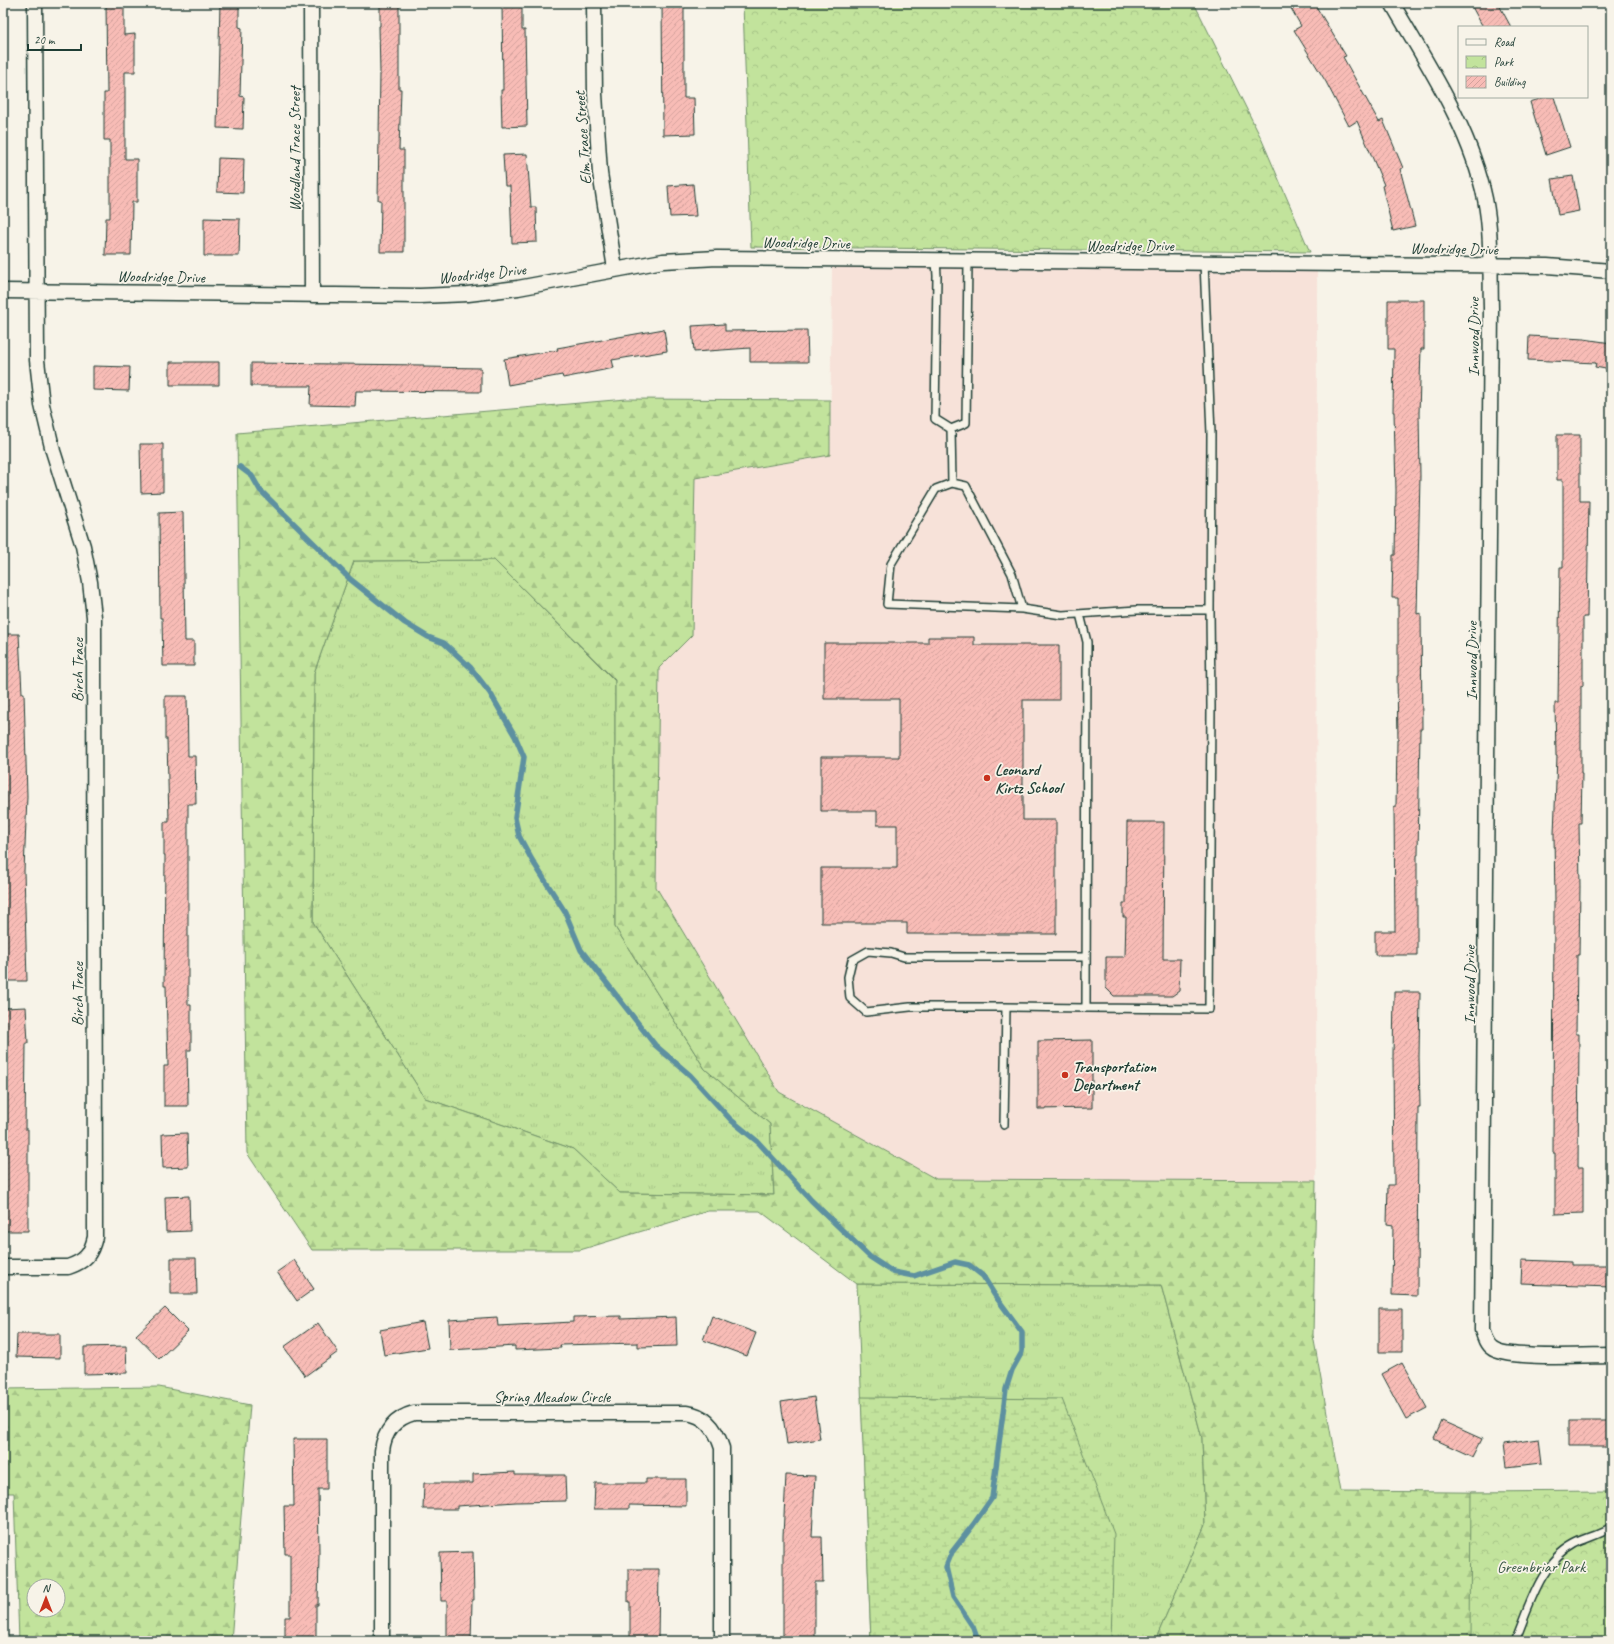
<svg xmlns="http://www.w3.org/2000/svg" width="1614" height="1644" font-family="Caveat,sans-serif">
<defs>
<pattern id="grass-tufts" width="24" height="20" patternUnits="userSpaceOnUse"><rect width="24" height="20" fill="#c2e39c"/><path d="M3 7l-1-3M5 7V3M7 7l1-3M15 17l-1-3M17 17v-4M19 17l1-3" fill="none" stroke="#a6c487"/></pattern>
<pattern id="forest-firs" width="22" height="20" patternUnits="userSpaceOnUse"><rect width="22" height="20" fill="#c2e39c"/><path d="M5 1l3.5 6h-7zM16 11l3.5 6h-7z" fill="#a6c487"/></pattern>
<pattern id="wetland-marsh" width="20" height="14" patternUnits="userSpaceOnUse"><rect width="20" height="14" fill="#c2e39c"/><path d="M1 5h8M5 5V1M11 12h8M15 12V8" fill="none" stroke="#a6c487"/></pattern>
<pattern id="park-crowns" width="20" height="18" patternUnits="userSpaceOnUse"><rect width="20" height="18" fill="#c2e39c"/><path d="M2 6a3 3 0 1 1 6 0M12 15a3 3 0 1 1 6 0" fill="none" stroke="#a6c487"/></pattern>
<pattern id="building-hatch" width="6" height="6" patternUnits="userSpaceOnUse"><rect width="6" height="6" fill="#f8bcb6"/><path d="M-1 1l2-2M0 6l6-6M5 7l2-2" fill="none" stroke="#d4a29d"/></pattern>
</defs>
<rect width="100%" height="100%" fill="#f7f3e8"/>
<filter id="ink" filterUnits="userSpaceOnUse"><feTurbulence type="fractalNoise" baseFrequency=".025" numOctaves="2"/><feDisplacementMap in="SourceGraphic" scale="8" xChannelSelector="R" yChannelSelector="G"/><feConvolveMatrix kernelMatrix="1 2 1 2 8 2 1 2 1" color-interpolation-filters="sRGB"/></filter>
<g filter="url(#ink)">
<path fill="#f7e2d9" d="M936 260 1317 264 1316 1181 936 1179 779 1092 656 887 659 668 692 635 695 478 830 455 832 267Z"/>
<path fill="url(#grass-tufts)" stroke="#709068" d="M494 560 615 681V927L705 1069 770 1124 774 1195 620 1193 573 1149 425 1098 313 922 314 673 354 561Z
M857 1284 1161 1285 1202 1438 1205 1525 1155 1641H871Z"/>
<path fill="url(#forest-firs)" stroke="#709068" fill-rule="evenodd" d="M626 399 830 400V455L695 478 692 635 659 668 656 887 779 1092 936 1179 1316 1181 1313 1335 1341 1491 1560 1493 1498 1641H1155L1205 1525 1202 1438 1161 1285 857 1284 760 1211H708L580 1250H312L247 1153 237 433ZM494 560 615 680V927L705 1069 770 1124 774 1195 620 1193 573 1149 425 1098 313 922 314 673 354 561Z
M159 1387 250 1405 231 1641H19L14 1493H3V1389ZM34 1586H58V1610H34Z"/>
<path fill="url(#wetland-marsh)" stroke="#709068" d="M861 1397 1062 1399 1114 1534 1111 1641H871Z"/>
<path fill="url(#park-crowns)" stroke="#709068" d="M743 3H1194L1261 138 1310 252 751 247Z
M1611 1491V1641H1470L1471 1492Z"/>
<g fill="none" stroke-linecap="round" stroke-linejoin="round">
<path stroke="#5d90a0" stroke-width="5.5" d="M240 467 252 476 260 490 350 579 405 623 428 637 444 643 470 667 490 693 515 736 524 757 515 818 519 836 532 860 565 912 581 950 655 1045 690 1075 731 1120 758 1142 811 1200 870 1257 893 1272 914 1276 955 1262 969 1265 983 1276 994 1294 1022 1332V1352L1012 1370 1006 1389 992 1498 973 1525 952 1552 946 1567 953 1597 973 1627 978 1641"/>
</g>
<path fill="url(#building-hatch)" stroke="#1f3d34" d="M106 3H124V35L135 34V72H125V159H137V202H132L131 255H105L106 218H110V140H104V93H107Z
M220 3H239V27L242 28 240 96 244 97 243 129 217 128Z
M380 3H399V89H401L399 150H404V252H380L381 200H378L380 73 379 26H380Z
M502 3H522V30H525L527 126 502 127 501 90H503Z
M662 3H684V98H694L695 134 663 135Z
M1288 3H1314L1346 56 1343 57 1379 122 1383 120 1403 168 1400 169 1415 226 1393 231 1382 186 1384 185 1357 121 1349 126 1326 82 1294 30 1301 26Z
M1470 3H1498L1511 27H1483Z
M1546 97H1554L1570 147 1546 155 1530 102Z
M527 154 531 207H536L537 242 512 243 510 186H505L503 155Z
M218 158 244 159 243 193 217 192Z
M1573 176 1579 211 1558 215 1552 179Z
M693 184 696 216 670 217 668 186Z
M204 218 240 219 239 256H204Z
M1388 300H1424V349H1421L1419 413 1420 476 1417 614 1421 613 1422 729H1420L1418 855H1417V955H1375V931H1395L1394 807H1396L1397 740H1398L1397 676H1398V598H1392L1393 555H1395L1396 490 1394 412H1393L1394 349H1388Z
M725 324V331L807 330 808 362H750V348L694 352 692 326Z
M664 329 667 351 612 360 614 368 563 378 562 375 508 385 504 359 558 350 557 348Z
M1529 336 1584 339 1611 343V370L1595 367 1596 363 1528 360Z
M170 362H219V385H170Z
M251 363 424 365V367L481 368V392L356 391 355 406 310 405 311 386H251Z
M93 366 130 367 129 391 93 390Z
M1557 435H1580V501H1589L1587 617H1583V686H1581V773H1582L1581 823H1579L1580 887 1579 955H1577L1576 1034H1579L1578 1167H1583V1213L1555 1214V1153H1553L1554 902H1555L1554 834 1557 756H1556L1555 703H1558L1560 567H1563V480H1557Z
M140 444H163V492L141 493Z
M183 512 185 641H194V666H163L162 618H160L159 513Z
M3 634H19L22 693H24L27 796 24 871 27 981H4Z
M928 637H974V645H1059V700H1023V820H1056V934H907V923H821V868H897V825H877V811H821V757H899V699H824V643H928Z
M165 696H187L188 756H195L196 804H188V1005H191V1050H187L188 1106H164V1066H168L166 986H164L165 855H164V822H169L167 739H165Z
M1127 822H1164L1163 959H1180L1179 991 1172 996H1114L1106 988V957H1125L1126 917H1123V903H1126Z
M1394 992H1420L1419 1057 1420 1107H1418L1417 1296 1392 1295 1393 1225 1387 1224 1388 1185H1394L1393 1056Z
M26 1007 28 1043H26L25 1129H28V1231H3L4 1063H7L4 1008Z
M1092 1040V1108L1038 1109V1041Z
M187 1133 188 1167 163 1168 162 1134Z
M189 1196 190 1231 166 1232 165 1197Z
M171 1258H196L197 1294H171Z
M294 1260 314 1289 297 1301 277 1272Z
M1522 1260 1571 1262V1265H1611V1287L1521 1284Z
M165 1308 188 1331 159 1359 136 1335Z
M1379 1309H1402V1352H1379Z
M621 1316V1319L676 1317 677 1346 638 1347V1343L560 1345 561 1348 515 1350V1346L450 1350 449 1320 497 1317 498 1326 573 1322V1317Z
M712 1316 756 1333 747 1356 703 1340Z
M423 1322 428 1348 384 1355 380 1330Z
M318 1323 338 1352 305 1376 284 1347Z
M17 1334H60V1358L16 1357Z
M126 1346 127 1373 84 1374V1347Z
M1402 1363 1427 1408 1406 1419 1382 1374Z
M814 1397 820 1439 787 1444 781 1402Z
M1442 1421 1482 1439 1473 1457 1434 1439Z
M1569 1421H1608V1446H1569Z
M293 1439H327V1489H318L319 1553 318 1605H316V1641H285V1617H290V1554H285L284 1506H294Z
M1539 1439 1542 1463 1507 1467 1504 1444Z
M515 1472V1475H565L566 1501 516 1502 457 1506V1509H423L424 1483H473V1474Z
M786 1475 815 1476 812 1537H822L823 1582H815V1641H783V1536Z
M646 1479H686V1506L629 1505V1509H594L595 1483H646Z
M473 1552 474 1600H472L471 1641H447V1601H441L440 1553Z
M628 1569H659L658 1641H630V1602H628Z"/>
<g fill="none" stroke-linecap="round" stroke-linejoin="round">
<g stroke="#1f3d34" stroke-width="10">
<path id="lane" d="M936 260 937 276 935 419 951 429
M951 429 966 423 968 261
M951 429 952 483
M1022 609 1012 574 966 486 952 483 936 489 891 564 887 604 1022 609 1062 615 1137 610H1210L1211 434 1204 262
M1006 1007H910L866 1012 850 998 848 977 852 960 868 951 891 953 904 957H1086
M1086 1008 1209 1009 1211 706 1210 610
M1004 1125 1006 1007 1086 1008 1087 642 1080 614
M1515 1641C1529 1608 1540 1563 1575 1544 1586 1538 1601 1535 1611 1528"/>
</g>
<g stroke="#1f3d34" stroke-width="17">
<path id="street" d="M311 3 312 295
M594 3 595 94 600 173 615 269
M1392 3C1428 66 1470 127 1485 199 1492 233 1490 273 1491 308L1482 1330C1484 1336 1486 1344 1492 1348 1506 1360 1589 1355 1611 1355
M3 291 420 296 468 294 518 288 663 261 717 258 1547 266 1611 271
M3 1267H68C86 1261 91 1254 95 1237L94 617 90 582 83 546 53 451 42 405 37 360 35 3
M382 1641V1451C384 1432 395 1418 414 1413H686C706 1415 716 1429 722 1448V1641"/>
</g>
<use href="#lane" stroke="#f7f3e8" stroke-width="7"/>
<use href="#street" stroke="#f7f3e8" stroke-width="14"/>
</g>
</g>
<g fill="#c8321e" stroke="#f7f3e8" stroke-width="1.5">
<circle cx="987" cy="778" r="4"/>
<circle cx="1065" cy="1075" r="4"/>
</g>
<g text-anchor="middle" stroke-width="3.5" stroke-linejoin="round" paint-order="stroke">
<g font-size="16" fill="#1f3d34" stroke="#f7f3e8">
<text transform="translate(582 138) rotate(-94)" y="6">Elm Trace Street</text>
<text transform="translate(294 149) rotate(-90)" y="6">Woodland Trace Street</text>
<text transform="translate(806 242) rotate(1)" y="6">Woodridge Drive</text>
<text x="1130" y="251">Woodridge Drive</text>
<text transform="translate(1454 248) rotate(1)" y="6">Woodridge Drive</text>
<text transform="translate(482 273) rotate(-6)" y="6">Woodridge Drive</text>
<text transform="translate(161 276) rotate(1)" y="6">Woodridge Drive</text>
<text transform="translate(1473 337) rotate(-90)" y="6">Innwood Drive</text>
<text transform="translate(1471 661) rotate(-90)" y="6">Innwood Drive</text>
<text transform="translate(77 670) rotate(-90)" y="6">Birch Trace</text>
<text transform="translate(1469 985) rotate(-90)" y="6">Innwood Drive</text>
<text transform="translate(77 994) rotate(-90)" y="6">Birch Trace</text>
<text x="552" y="1402">Spring Meadow Circle</text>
</g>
<g font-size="16" font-weight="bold" fill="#1f3d34" stroke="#f7f3e8" text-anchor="start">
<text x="995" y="775">Leonard<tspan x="995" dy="18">Kirtz School</tspan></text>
<text x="1073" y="1072">Transportation<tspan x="1073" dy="18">Department</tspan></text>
</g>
<g font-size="16" fill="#375644" stroke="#f7f3e8">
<text x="1541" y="1572">Greenbriar Park</text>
</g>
</g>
<rect width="1614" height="1644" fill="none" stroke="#f7f3e8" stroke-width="16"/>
<rect x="8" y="8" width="1598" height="1628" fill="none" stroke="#1f3d34" stroke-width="1.5" filter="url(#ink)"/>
<rect x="1458" y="26" width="130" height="72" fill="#f7f3e8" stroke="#a1aaa0"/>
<rect x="1466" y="39" width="20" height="6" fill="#f7f3e8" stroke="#a1aaa0"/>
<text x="1494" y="46" font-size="12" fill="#1f3d34">Road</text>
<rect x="1466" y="56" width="20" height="12" fill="url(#park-crowns)" stroke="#a1aaa0"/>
<text x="1494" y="66" font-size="12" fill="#1f3d34">Park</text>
<rect x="1466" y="76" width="20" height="12" fill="url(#building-hatch)" stroke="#a1aaa0"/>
<text x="1494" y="86" font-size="12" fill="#1f3d34">Building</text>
<g transform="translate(46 1598)"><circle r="19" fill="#f7f3e8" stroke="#a1aaa0"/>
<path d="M0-3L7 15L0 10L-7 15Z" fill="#c8321e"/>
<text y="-6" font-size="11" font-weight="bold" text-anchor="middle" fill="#1f3d34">N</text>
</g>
<path d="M28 44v6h53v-6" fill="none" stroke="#1f3d34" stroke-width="2"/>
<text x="34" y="44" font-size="12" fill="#1f3d34" stroke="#f7f3e8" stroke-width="3" paint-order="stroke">20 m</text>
</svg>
